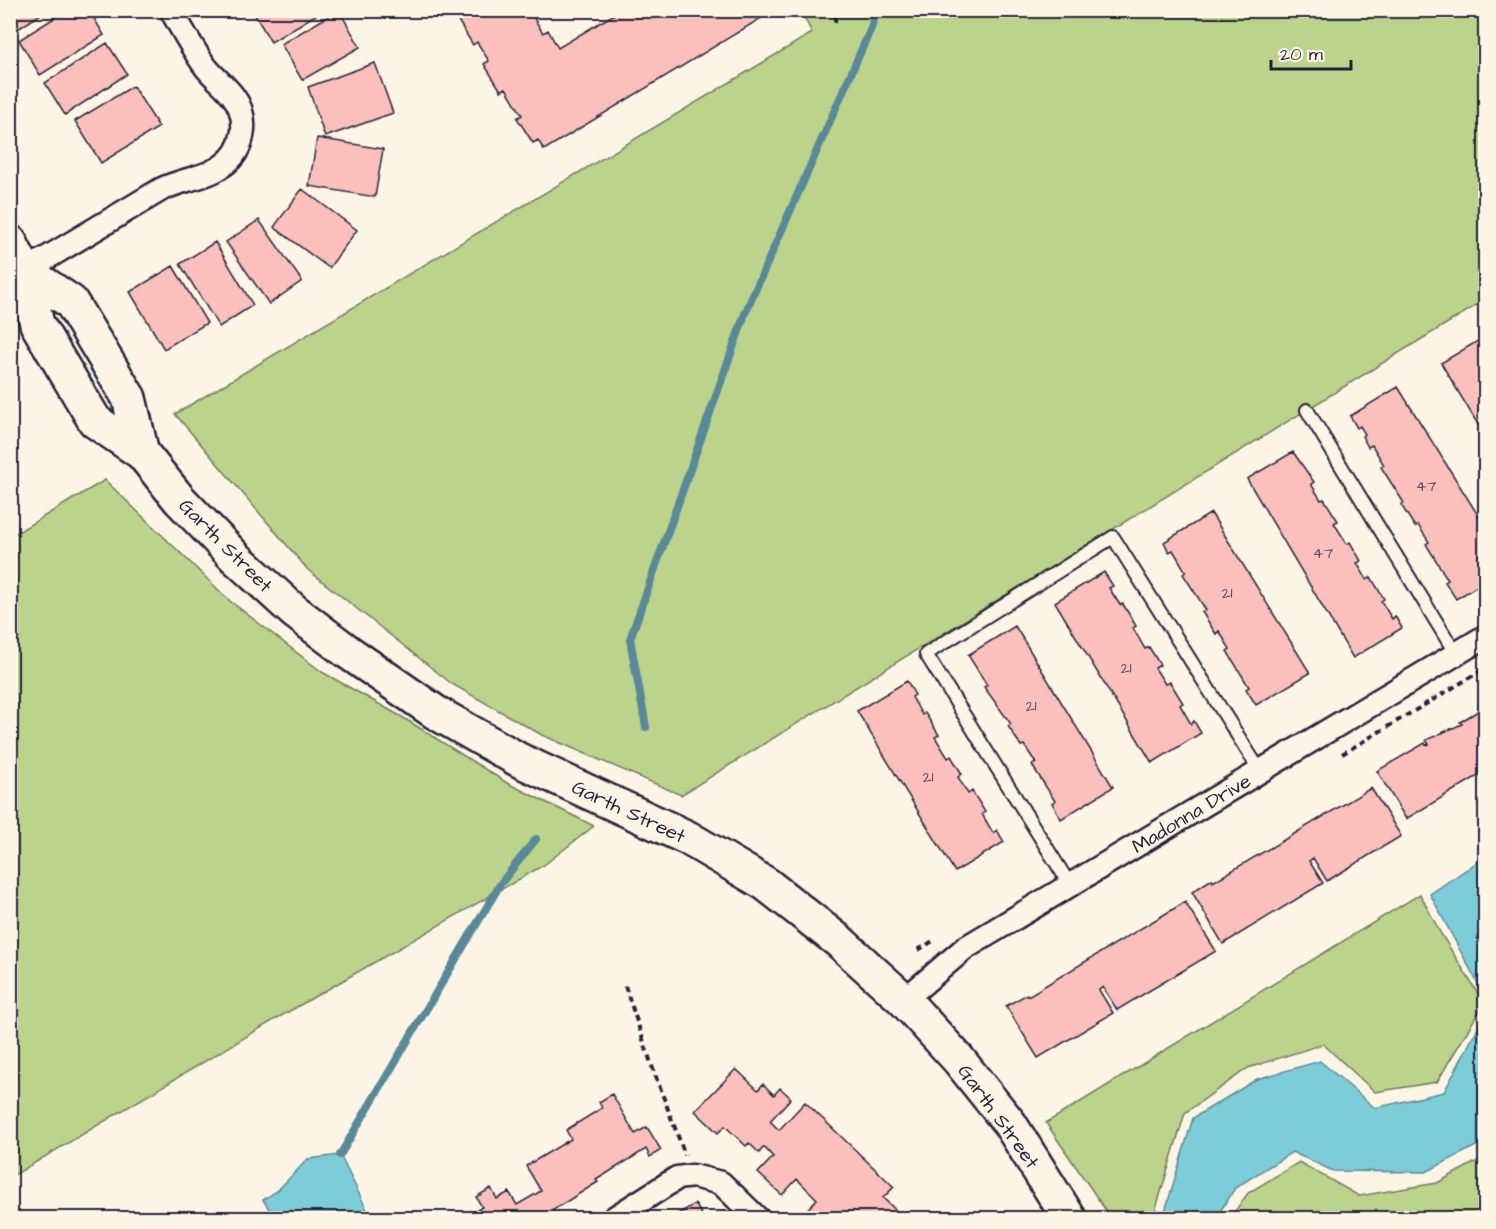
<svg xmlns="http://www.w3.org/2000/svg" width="1496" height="1229" font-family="'Architects Daughter',sans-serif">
<rect width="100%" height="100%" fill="#fcf5e5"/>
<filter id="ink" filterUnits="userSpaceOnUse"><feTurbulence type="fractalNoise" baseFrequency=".0167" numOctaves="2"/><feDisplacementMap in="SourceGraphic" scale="12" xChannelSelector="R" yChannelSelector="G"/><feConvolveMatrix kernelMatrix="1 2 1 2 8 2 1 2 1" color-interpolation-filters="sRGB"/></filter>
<g filter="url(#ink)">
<path fill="#bbd38a" stroke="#6e7a62" stroke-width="1.5" d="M801 11H1485V300L681 795 542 735 452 684 308 570 175 414 812 33Z
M105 480 230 601 322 672 402 717 507 783 594 826 544 865 274 1020 11 1177V536Z
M1420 894 1441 934 1484 1003 1437 1082 1375 1092 1323 1044 1248 1068 1185 1113 1153 1218H1111L1046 1123Z
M1485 1157V1218H1230L1248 1193 1299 1162 1359 1196 1437 1183Z"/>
<path fill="#7dcdd8" stroke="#598999" stroke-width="1.5" d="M1485 857V997L1430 894Z
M1485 1014 1486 1137 1482 1143 1426 1172 1333 1171 1292 1152 1235 1188 1216 1218H1163L1193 1118 1257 1079 1320 1061 1375 1108 1444 1092Z
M340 1155 371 1218H275L263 1200 278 1190 308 1159Z"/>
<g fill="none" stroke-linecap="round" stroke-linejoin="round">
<path stroke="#598999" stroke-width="8" d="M646 727 630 639 746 311 872 26 874 10
M340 1155 501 883 536 839"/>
</g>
<path fill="#fbbfbc" stroke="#22223b" stroke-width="1.5" d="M10 10H47L15 31 10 23Z
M67 10H89L104 35 40 75 19 40Z
M252 10H324L271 42Z
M339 10 360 47 302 80 281 44Z
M460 10H529L543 33 548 30 558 48 621 10 773 11 544 150 538 140 533 143 517 118 522 115 506 88 501 91 484 64 489 61 477 42 473 45 457 19 463 15Z
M107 43 127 74 65 115 45 83Z
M375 63 393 113 325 137 308 87Z
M133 86 159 127 101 163 75 121Z
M317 138 383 149 375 197 309 186Z
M302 189 357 230 329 268 274 227Z
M259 220 302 281 269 304 226 242Z
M215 242 253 305 219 327 180 264Z
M173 266 207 323 164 349 130 292Z
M1486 336V438L1441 363Z
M1398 387 1486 528V581L1456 599 1445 582 1448 580 1426 544 1429 542 1418 525 1415 527 1401 505 1404 503 1381 467 1384 465 1372 445 1368 447 1362 436 1365 434 1360 426 1357 428 1350 416Z
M1293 452 1314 482 1311 484 1321 500 1324 499 1338 521 1334 523 1347 544 1350 542 1361 561 1357 563 1367 580 1371 577 1384 599 1381 601 1392 619 1395 616 1402 628 1353 658 1247 479Z
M1211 513 1310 673 1256 705 1246 689 1249 687 1227 651 1230 649 1219 631 1216 634 1202 612 1206 610 1183 574 1186 572 1173 550 1169 552 1164 542Z
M1104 572 1113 586 1109 588 1120 605 1123 604 1136 626 1133 628 1145 649 1149 647 1160 665 1155 668 1165 684 1170 682 1183 703 1180 705 1191 724 1194 721 1201 733 1152 763 1055 602Z
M1015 626 1113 787 1061 819 1052 803 1055 801 1032 765 1036 763 1024 745 1021 746 1008 726 1011 724 984 687 987 685 968 655Z
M907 681 915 695 912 697 922 715 925 713 939 735 935 737 948 758 951 756 962 774 958 777 968 794 972 791 985 812 982 814 993 833 997 830 1004 842 955 872 857 711Z
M1486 706V771L1406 819 1377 771 1425 743 1426 745 1429 744 1426 740 1462 724 1460 722Z
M1371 788 1401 836 1327 881 1313 858 1309 861 1323 883 1223 944 1192 892 1212 879 1213 882Z
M1185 902 1216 951 1117 1010 1103 987 1099 990 1113 1013 1038 1058 1006 1006 1027 994 1028 996Z
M736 1069 758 1090 763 1084 774 1095 780 1088 791 1098 770 1121 779 1130 805 1102 894 1187 883 1198 904 1218H806L802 1215 817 1199 797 1179 782 1195 758 1173 773 1157 764 1147 759 1153 749 1143 746 1146 725 1126 718 1133 695 1111Z
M612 1094 635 1134 647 1127 661 1150 650 1157 646 1149 596 1180 598 1182 553 1210 555 1214 547 1218H471L469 1215 482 1207 476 1197 491 1188 497 1199 509 1192 517 1205 541 1191 526 1166 571 1139 566 1130 602 1108 599 1102Z
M695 1204 704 1218H671Z"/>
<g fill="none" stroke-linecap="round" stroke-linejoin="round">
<g stroke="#22223b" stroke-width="16">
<path id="lane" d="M1307 410 1456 654
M1070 885 926 654 1113 537 1260 771"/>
</g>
<g stroke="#22223b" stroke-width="27">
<path id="street" d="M25 271 162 189C180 180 208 177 222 166 245 151 250 118 233 96 225 85 213 77 205 66 192 48 182 29 171 10
M904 1000 965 948 1486 636
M614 1218 677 1178 693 1176 721 1183 757 1218"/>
</g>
<g stroke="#22223b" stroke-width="38">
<path id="secondary" d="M10 242 25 271 37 324 95 421 142 453 179 499 235 557 294 611 348 652 435 712 519 760 688 838 766 884 840 942 904 1000 958 1059 1010 1124 1069 1218
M25 271 71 302 129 398 142 453"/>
</g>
<path stroke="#22223b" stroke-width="4" stroke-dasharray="6 4.5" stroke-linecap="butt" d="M835 22V10
M1342 754 1486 668
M918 950 933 941
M625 986 653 1069 685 1155"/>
<use href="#lane" stroke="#fcf5e5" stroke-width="12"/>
<use href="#street" stroke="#fcf5e5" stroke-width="22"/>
<use href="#secondary" stroke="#fcf5e5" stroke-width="33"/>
</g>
</g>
<g text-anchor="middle" stroke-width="4.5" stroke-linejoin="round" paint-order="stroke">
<g font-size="16" fill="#58495b">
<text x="1426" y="491">47</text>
<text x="1323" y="558">47</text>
<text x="1227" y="598">21</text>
<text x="1126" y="673">21</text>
<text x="1031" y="711">21</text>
<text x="928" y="782">21</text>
</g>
<g font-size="20" fill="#22223b" stroke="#fcf5e5">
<text transform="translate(226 545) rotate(45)" y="7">Garth Street</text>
<text transform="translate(629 811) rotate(25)" y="7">Garth Street</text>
<text transform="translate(1191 813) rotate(-31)" y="7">Madonna Drive</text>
<text transform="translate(999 1116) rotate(54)" y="7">Garth Street</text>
</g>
</g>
<rect width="1496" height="1229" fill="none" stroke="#fcf5e5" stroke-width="36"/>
<rect x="18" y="18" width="1460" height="1193" fill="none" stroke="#22223b" stroke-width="2" filter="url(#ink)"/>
<path d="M1271 60v9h80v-9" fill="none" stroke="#22223b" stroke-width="3"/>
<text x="1280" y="60" font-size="18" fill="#22223b" stroke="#fcf5e5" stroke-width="4.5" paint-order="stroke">20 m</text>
</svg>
